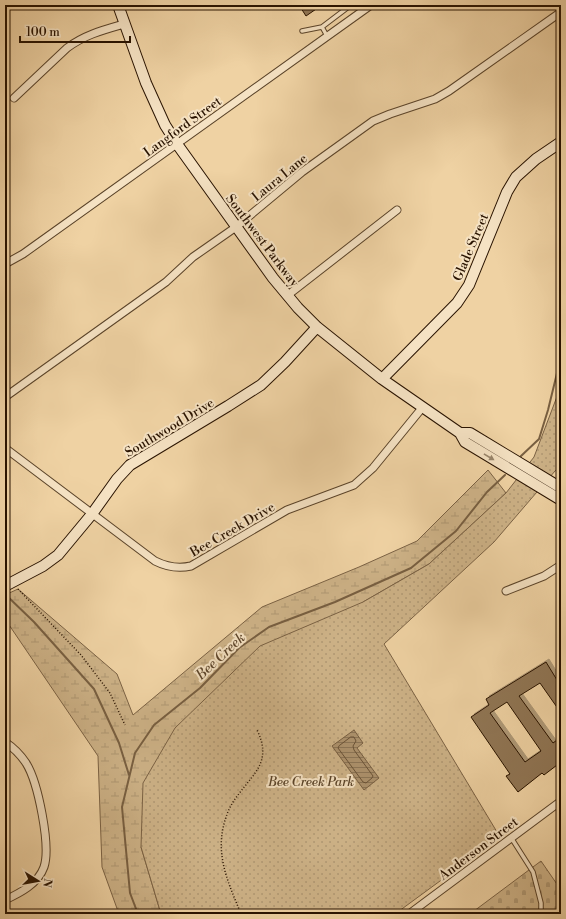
<svg xmlns="http://www.w3.org/2000/svg" width="566" height="919" font-family="'Libre Bodoni',serif">
<defs>
<pattern id="wetland-marsh" width="20" height="14" patternUnits="userSpaceOnUse"><rect width="20" height="14" fill="#cdb287"/><path d="M1 5h8M5 5V1M11 12h8M15 12V8" fill="none" stroke="#b09873"/></pattern>
<pattern id="cemetery-stones" width="16" height="16" patternUnits="userSpaceOnUse"><rect width="16" height="16" fill="#cdb287"/><path d="M2 7V4a2 2 0 0 1 4 0v3zM10 15v-3a2 2 0 0 1 4 0v3z" fill="#b09873"/></pattern>
<pattern id="park-dots" width="8" height="8" patternUnits="userSpaceOnUse"><rect width="8" height="8" fill="#cdb287"/><path d="M2 2h.1M6 6h.1" fill="none" stroke="#b09873" stroke-width="1.8" stroke-linecap="round"/></pattern>
<pattern id="water-rules" width="6" height="5" patternUnits="userSpaceOnUse"><rect width="6" height="5" fill="#ac916c"/><path d="M0 2.5h6" fill="none" stroke="#8c7556"/></pattern>
<filter id="shadow"><feDropShadow dx="3" dy="-3" stdDeviation="0" flood-color="#0004"/></filter>
</defs>
<rect width="100%" height="100%" fill="#efd2a3"/>
<filter id="stains"><feTurbulence type="fractalNoise" baseFrequency=".005" numOctaves="4"/><feColorMatrix values="0 0 0 0 .2 0 0 0 0 .09 0 0 0 0 .02 0 0 0 .5 -.17"/></filter>
<radialGradient id="worn" r=".72"><stop offset=".6" stop-color="#630" stop-opacity="0"/><stop offset="1" stop-color="#630" stop-opacity=".3"/></radialGradient>
<path fill="url(#wetland-marsh)" stroke="#7b6244" d="M488 470 506 493 429 564 363 602 141 847 161 914H119L102 867 98 756 5 619V595L18 589 117 674 133 715 262 607 359 567 417 541Z"/>
<path fill="url(#cemetery-stones)" stroke="#7b6244" d="M541 861 561 890V914H470Z"/>
<path fill="url(#park-dots)" stroke="#7b6244" d="M561 386V466L555 471 494 542 384 644 500 837 395 914H161L141 847 143 783 175 728 260 646 363 602 429 564 506 493 534 457Z"/>
<path fill="url(#water-rules)" stroke="#785f41" d="M354 730 363 743 357 748 379 778 364 790 332 746Z"/>
<g fill="none" stroke-linecap="round" stroke-linejoin="round">
<path stroke="#6a5236" stroke-width="1" d="M351 737H354L356 741 353 746 354 750 373 776 372 778 366 783 363 782 338 748 339 746Z"/>
<path stroke="#785f41" stroke-width="2" d="M521 456 539 439 548 410 558 369 561 363
M5 594 34 622 94 689 119 743 129 775
M138 914 130 893 122 807 135 753 154 725 200 688 239 648 269 627 335 602 411 568 456 531 487 492 505 475"/>
</g>
<path fill="#907655" stroke="#291300" fill-rule="evenodd" filter="url(#shadow)" d="M299 5H322L306 16Z
M546 662 557 680 561 677V713L540 683 519 696 553 743 561 737V762L544 775 542 773 518 792 506 776 510 774 471 717 489 705 486 699ZM507 702 541 751 525 762 490 713Z"/>
<g fill="none" stroke-linecap="round" stroke-linejoin="round">
<g stroke="#5a4329" stroke-width="5.5">
<path id="lane" d="M302 31 322 27
M327 36 322 27 351 5
M512 839 533 872 541 903V914"/>
</g>
<g stroke="#5a4329" stroke-width="9">
<path id="street" d="M14 98 67 48C84 35 103 30 124 24
M5 264 23 254 371 5
M288 295 397 210
M5 397 166 282 193 257 236 227 302 172 373 121 390 114 435 99 449 91 561 12
M5 448 155 561C167 567 178 569 191 566L287 510 354 485 373 468 422 408
M506 591 544 576 561 565
M5 742C14 748 20 754 26 763 38 782 51 846 44 867 38 884 20 893 5 900
M409 914 561 801"/>
</g>
<g stroke="#291300" stroke-width="12">
<path id="secondary" d="M118 5 146 83 165 125 177 144 273 278 298 308 317 327 382 379 460 433 465 442 561 500
M382 379 457 303 469 285 507 192 516 177 536 159 561 142
M460 433H470L561 488
M5 586 43 566 58 555 92 514 117 479 130 465 228 406 261 385 285 362 317 327"/>
</g>
<path stroke="#291300" stroke-width="1.5" stroke-dasharray="1 2" stroke-linecap="butt" d="M18 589 81 655 110 693 125 725
M241 914C231 889 218 863 222 834 224 820 229 806 238 795 255 772 272 761 257 730"/>
<use href="#lane" stroke="#f5e2c3" stroke-width="3.5"/>
<use href="#street" stroke="#f5e2c3" stroke-width="7"/>
<use href="#secondary" stroke="#f5e2c3" stroke-width="10"/>
</g>
<defs><path id="oneway-solid" d="M-6-.8H1V-3.2L6.5 0L1 3.2V.8H-6Z"/></defs>
<use fill="#99856b" href="#oneway-solid" transform="translate(489 457) rotate(31)"/>
<g text-anchor="middle" stroke-width="4" stroke-linejoin="round" paint-order="stroke">
<g font-size="13" fill="#291300" stroke="#f5e2c3">
<text transform="translate(182 126) rotate(-36)" y="5">Langford Street</text>
<text transform="translate(279 177) rotate(-39)" y="5">Laura Lane</text>
<text transform="translate(263 240) rotate(53)" y="5">Southwest Parkway</text>
<text transform="translate(470 247) rotate(-67)" y="5">Glade Street</text>
<text transform="translate(169 427) rotate(-31)" y="5">Southwood Drive</text>
<text transform="translate(232 529) rotate(-30)" y="5">Bee Creek Drive</text>
<text transform="translate(478 848) rotate(-37)" y="5">Anderson Street</text>
</g>
<g font-size="13" font-style="italic" fill="#5a4328" stroke="#f5e2c3">
<text x="311" y="786">Bee Creek Park</text>
</g>
<g font-size="14" font-style="italic" fill="#5d452b" stroke="#f5e2c3">
<text transform="translate(220 656) rotate(-43)" y="5">Bee Creek</text>
</g>
</g>
<rect width="566" height="919" fill="none" stroke="#efd2a3" stroke-width="20"/>
<rect x="6" y="6" width="554" height="907" fill="none" stroke="#291300" stroke-width="2"/>
<rect x="10" y="10" width="546" height="899" fill="none" stroke="#291300"/>
<g transform="translate(38 881) rotate(101)" stroke="#f5e2c3" stroke-width="3" paint-order="stroke">
<path d="M0-3L7 15L0 10L-7 15Z" fill="#291300"/>
<text y="-6" font-size="11" font-weight="bold" text-anchor="middle" fill="#291300">N</text>
</g>
<path d="M20 36v6h110v-6" fill="none" stroke="#291300" stroke-width="2"/>
<text x="26" y="36" font-size="12" fill="#291300" stroke="#f5e2c3" stroke-width="3" paint-order="stroke">100 m</text>
<rect width="100%" height="100%" filter="url(#stains)"/>
<rect width="100%" height="100%" fill="url(#worn)"/>
</svg>
